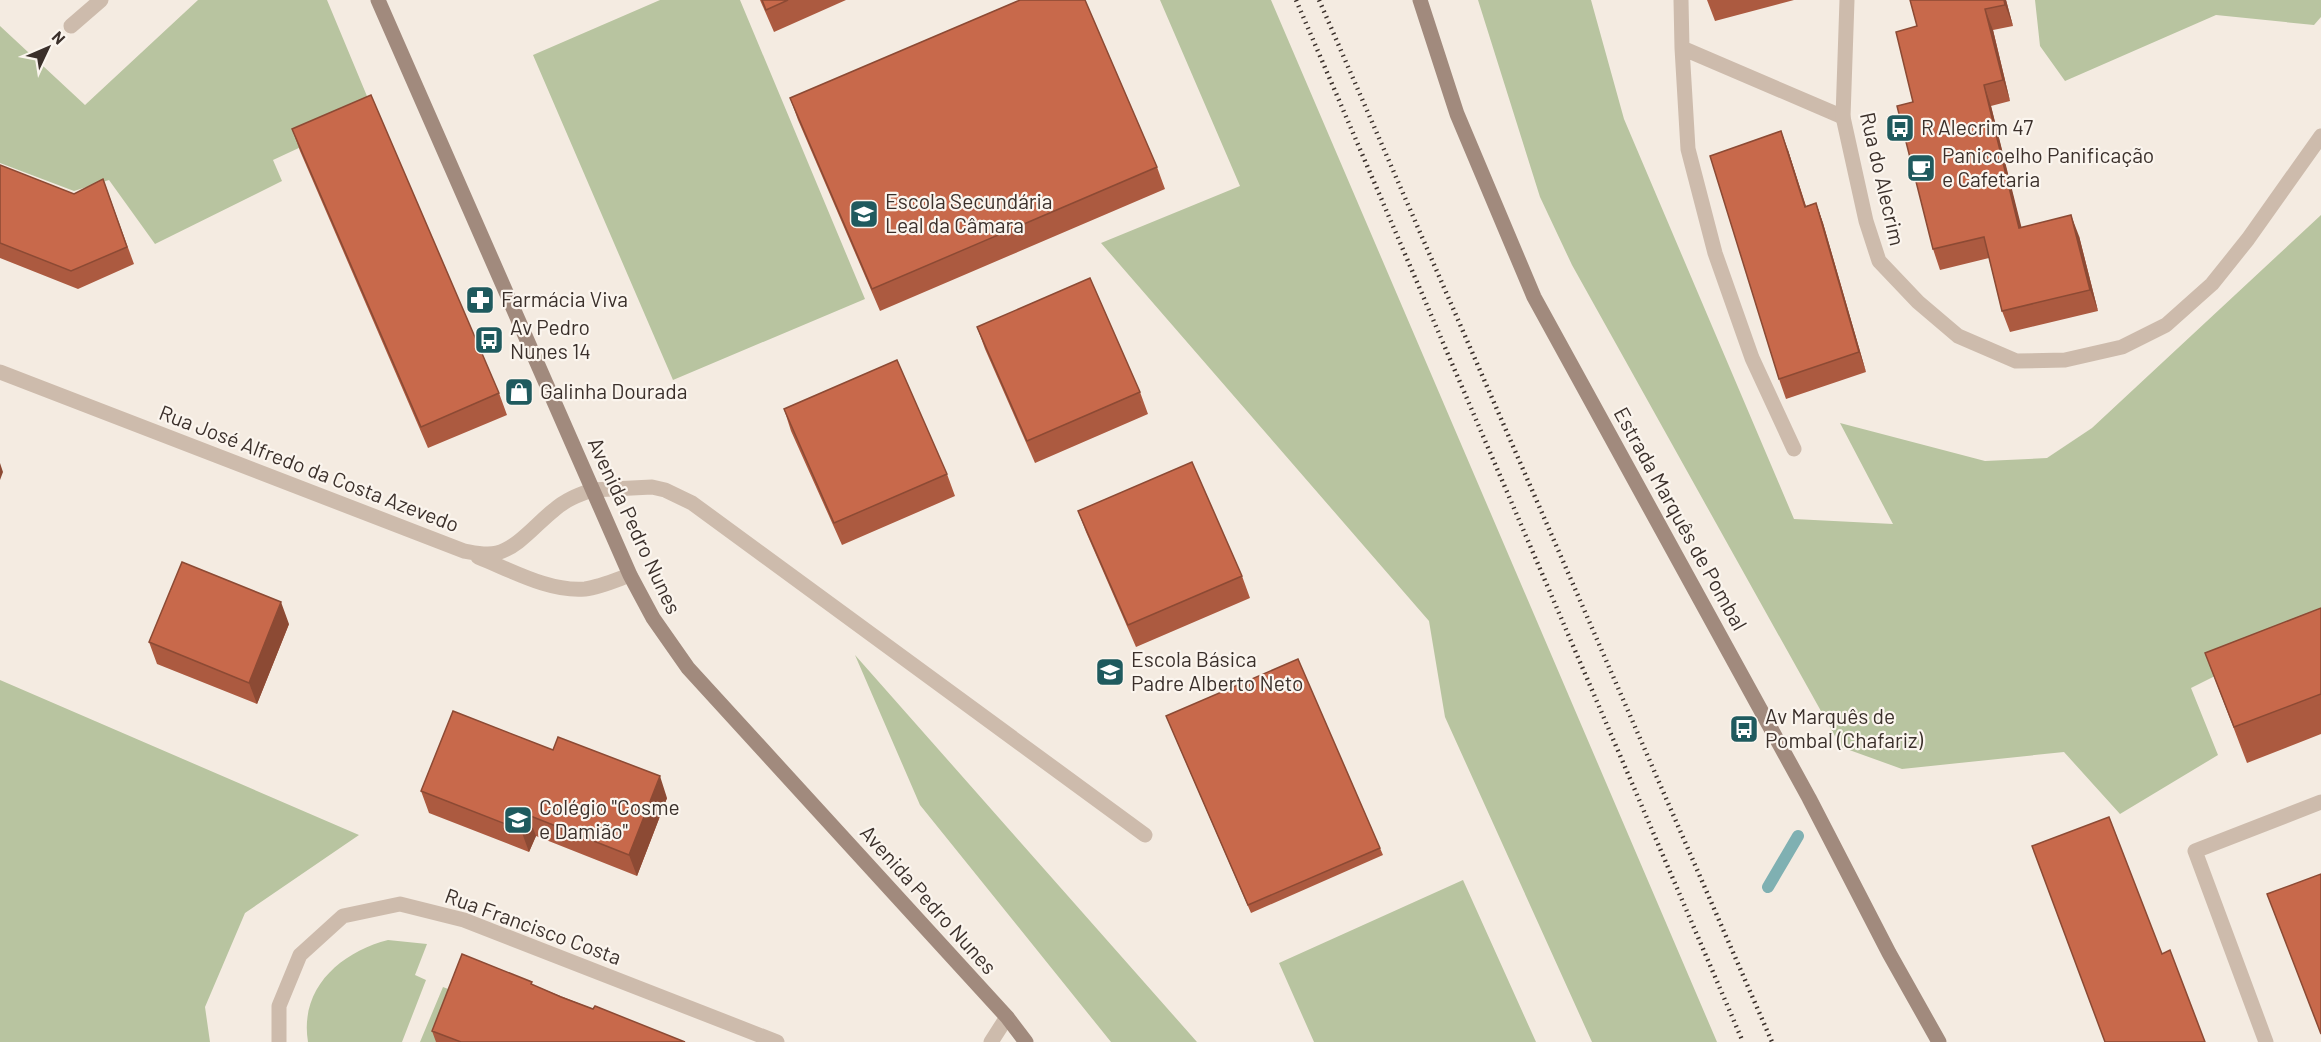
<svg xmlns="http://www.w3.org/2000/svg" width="2321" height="1042" font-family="Barlow,sans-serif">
<rect width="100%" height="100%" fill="#f4ebe1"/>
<path fill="#b8c4a0" d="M198 0H327L374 113 273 160 282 181 155 244 109 180 74 191 0 163V26L85 105Z
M660 0H740L865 299 673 380 533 55Z
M1160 0H1271L1717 1042H1592L1445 717 1429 621 1101 243 1240 186Z
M1478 0H1591L1624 119 1794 519 1893 524 1840 423 1985 461 2047 458 2092 428 2321 215V623L2191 688 2218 755 2120 814 2064 752 1902 769 1841 747 1572 265 1540 197Z
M2035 0H2321V17L2314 25 2216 15 2065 81 2040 46Z
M855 655 1197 1042H1111L920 805Z
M0 680 359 835 245 913 205 1007 210 1042H0Z
M1463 880 1536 1042H1314L1279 963Z
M388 940 427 944 415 975 426 980 402 1042H308C299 988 341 952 388 940Z
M443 987 469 997 450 1042H420Z"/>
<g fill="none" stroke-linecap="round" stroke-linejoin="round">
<path stroke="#7fb0b2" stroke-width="12" d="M1768 887 1798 836"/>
<path stroke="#cdbbac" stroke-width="15" d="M1681 0 1682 48 1843 117
M71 26 101 0
M1682 48 1688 149 1715 253 1752 358 1794 449
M592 490 652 487 665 490 692 503 1145 835"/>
<path stroke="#cdbbac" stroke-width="15" d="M1847 0 1843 117 1866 221 1879 261 1918 302 1958 336 2016 361 2065 360 2122 347 2166 325 2212 284 2248 239 2321 136
M0 372 464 551C475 553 486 556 497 553 519 547 537 523 554 510 565 500 578 495 592 490
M478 557C511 570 549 592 585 589 600 587 616 580 630 575
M279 1042V1006L300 955 343 916 400 904 464 920 777 1042
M991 1042 1007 1017
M2266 1042 2195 851 2321 802"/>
<path stroke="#a18a7d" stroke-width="15" d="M378 0 630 575 653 618 688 668 1007 1017 1026 1042
M1420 0 1457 114 1534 297 1809 798 1889 953 1939 1042"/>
<path stroke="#3b302b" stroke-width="4.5" stroke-dasharray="1.5 4.5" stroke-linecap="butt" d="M1296 0 1743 1042
M1319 0 1772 1042"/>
</g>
<path fill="#ac5a40" d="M760 0H846L774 32Z
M1707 0H1794L1715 21Z
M1910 0H2006L2013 26 1993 30 2010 101 1991 106 2021 228 2079 236 2098 311 2010 332 2002 311 1989 258 1940 270 1933 249 1913 102 1917 26Z
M790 98 1157 167 1165 189 880 311 798 120Z
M292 129 499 393 507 415 428 448 300 151Z
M1788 150 1806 206 1816 203 1823 223 1866 372 1786 399 1779 379Z
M0 165 74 194 103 179 134 264 78 289 0 258Z
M977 327 1140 392 1148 414 1035 463 985 349Z
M784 409 947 474 955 496 842 545 791 431Z
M1078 511 1242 576 1250 598 1136 647 1086 532Z
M2321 608V734L2247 763 2205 653Z
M289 624 257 704 157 664 149 642Z
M1166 716 1380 848 1383 855 1251 913Z
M421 791 667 798 637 876 536 836 529 852 429 813Z
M533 985 593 1009 685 1042H436L432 1031Z"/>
<path fill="#8c4a34" d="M2004 0H2006L2013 26 2005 5Z
M1985 9 1993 30 2010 101 2003 80Z
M1984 85 1991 106 2027 249 2019 228Z
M1781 131 1788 150 1812 226 1805 207Z
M1816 203 1823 223 1866 372 1859 352Z
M2071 215 2079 236 2098 311 2090 290Z
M0 463 3 472 0 480Z
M281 602 289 624 257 704 249 683Z
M660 776 667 798 637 876 629 855Z
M528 815 536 836 529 852 521 830Z"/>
<path fill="#c8694b" stroke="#8c4a34" stroke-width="1.5" d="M762 0H788L766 10Z
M1020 0H1085L1157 167 872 289 790 98Z
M1910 0H2004L2005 5 1985 9 2003 80 1984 85 2019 228 2071 215 2090 290 2002 311 1984 237 1933 249 1897 106 1913 102 1896 32 1917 26Z
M371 95 499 393 421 427 292 129Z
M1781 131 1805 207 1816 203 1859 352 1779 379 1710 156Z
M0 165 74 194 103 179 127 247 71 271 0 243Z
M1090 278 1140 392 1027 441 977 327Z
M897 360 947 474 834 523 784 409Z
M1192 462 1242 576 1128 625 1078 511Z
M182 562 281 602 249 683 149 642Z
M2321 608V694L2234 727 2205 653Z
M1298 659 1380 848 1248 905 1166 716Z
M453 711 553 750 558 737 660 776 629 855 528 815 521 830 421 791Z
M2109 817 2162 954 2170 950 2205 1042H2105L2032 846Z
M2321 874V1034L2267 894Z
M462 954 532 982 531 984 561 997 593 1009 595 1006 685 1042H461L432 1031Z"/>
<defs>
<g id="bus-square" transform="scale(1.5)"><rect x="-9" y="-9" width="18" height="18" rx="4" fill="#1f5a5e" stroke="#fbf5ee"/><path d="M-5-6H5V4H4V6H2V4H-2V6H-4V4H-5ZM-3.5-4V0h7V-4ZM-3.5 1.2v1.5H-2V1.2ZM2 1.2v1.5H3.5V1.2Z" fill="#fff"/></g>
<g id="cafe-square" transform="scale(1.5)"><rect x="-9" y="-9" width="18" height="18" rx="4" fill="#1f5a5e" stroke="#fbf5ee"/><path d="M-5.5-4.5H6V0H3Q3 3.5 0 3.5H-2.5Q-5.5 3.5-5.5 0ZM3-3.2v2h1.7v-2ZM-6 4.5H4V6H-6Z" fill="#fff"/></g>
<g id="school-square" transform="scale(1.5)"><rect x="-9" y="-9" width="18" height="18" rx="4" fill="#1f5a5e" stroke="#fbf5ee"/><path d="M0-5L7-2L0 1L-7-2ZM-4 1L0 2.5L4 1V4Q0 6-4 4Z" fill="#fff"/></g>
<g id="pharmacy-square" transform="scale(1.5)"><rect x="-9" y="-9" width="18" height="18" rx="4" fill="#1f5a5e" stroke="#fbf5ee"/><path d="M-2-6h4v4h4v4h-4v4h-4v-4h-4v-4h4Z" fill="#fff"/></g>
<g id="shop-square" transform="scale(1.5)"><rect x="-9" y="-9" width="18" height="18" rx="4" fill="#1f5a5e" stroke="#fbf5ee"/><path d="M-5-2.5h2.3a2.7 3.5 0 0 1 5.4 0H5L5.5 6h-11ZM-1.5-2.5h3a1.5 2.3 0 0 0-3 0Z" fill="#fff"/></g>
</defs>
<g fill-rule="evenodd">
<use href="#bus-square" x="1900" y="128"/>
<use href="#cafe-square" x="1921" y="168"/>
<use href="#school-square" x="864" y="214"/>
<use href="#pharmacy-square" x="480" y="300"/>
<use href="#bus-square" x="489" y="340"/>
<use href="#shop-square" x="519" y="392"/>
<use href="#school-square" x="1110" y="672"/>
<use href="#bus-square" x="1744" y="729"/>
<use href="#school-square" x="518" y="820"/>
</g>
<g text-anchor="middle" stroke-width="4.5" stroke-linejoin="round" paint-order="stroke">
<g font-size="21" fill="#3b302b" stroke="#fbf5ee" text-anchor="start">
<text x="1921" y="135">R Alecrim 47</text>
<text x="1942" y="163">Panicoelho Panificação<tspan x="1942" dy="24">e Cafetaria</tspan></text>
<text x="885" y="209">Escola Secundária<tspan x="885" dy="24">Leal da Câmara</tspan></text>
<text x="501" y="307">Farmácia Viva</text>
<text x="510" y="335">Av Pedro<tspan x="510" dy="24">Nunes 14</tspan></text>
<text x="540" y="399">Galinha Dourada</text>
<text x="1131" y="667">Escola Básica<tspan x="1131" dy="24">Padre Alberto Neto</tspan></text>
<text x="1765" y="724">Av Marquês de<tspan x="1765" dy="24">Pombal (Chafariz)</tspan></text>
<text x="539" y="815">Colégio "Cosme<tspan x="539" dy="24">e Damião"</tspan></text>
</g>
<g font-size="21" fill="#3b302b" stroke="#fbf5ee">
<text transform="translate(1882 179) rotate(77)" y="7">Rua do Alecrim</text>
<text transform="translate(309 469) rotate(21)" y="7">Rua José Alfredo da Costa Azevedo</text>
<text transform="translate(1680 519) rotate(61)" y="7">Estrada Marquês de Pombal</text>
<text transform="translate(634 526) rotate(65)" y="7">Avenida Pedro Nunes</text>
<text transform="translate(928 900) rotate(48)" y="7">Avenida Pedro Nunes</text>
<text transform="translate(533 927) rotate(20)" y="7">Rua Francisco Costa</text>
</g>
</g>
<g transform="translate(48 48) rotate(46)" stroke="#fbf5ee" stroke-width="4.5" paint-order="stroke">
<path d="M0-4.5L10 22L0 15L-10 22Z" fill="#3b302b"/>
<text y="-9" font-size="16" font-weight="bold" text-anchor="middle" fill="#3b302b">N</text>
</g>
</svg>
